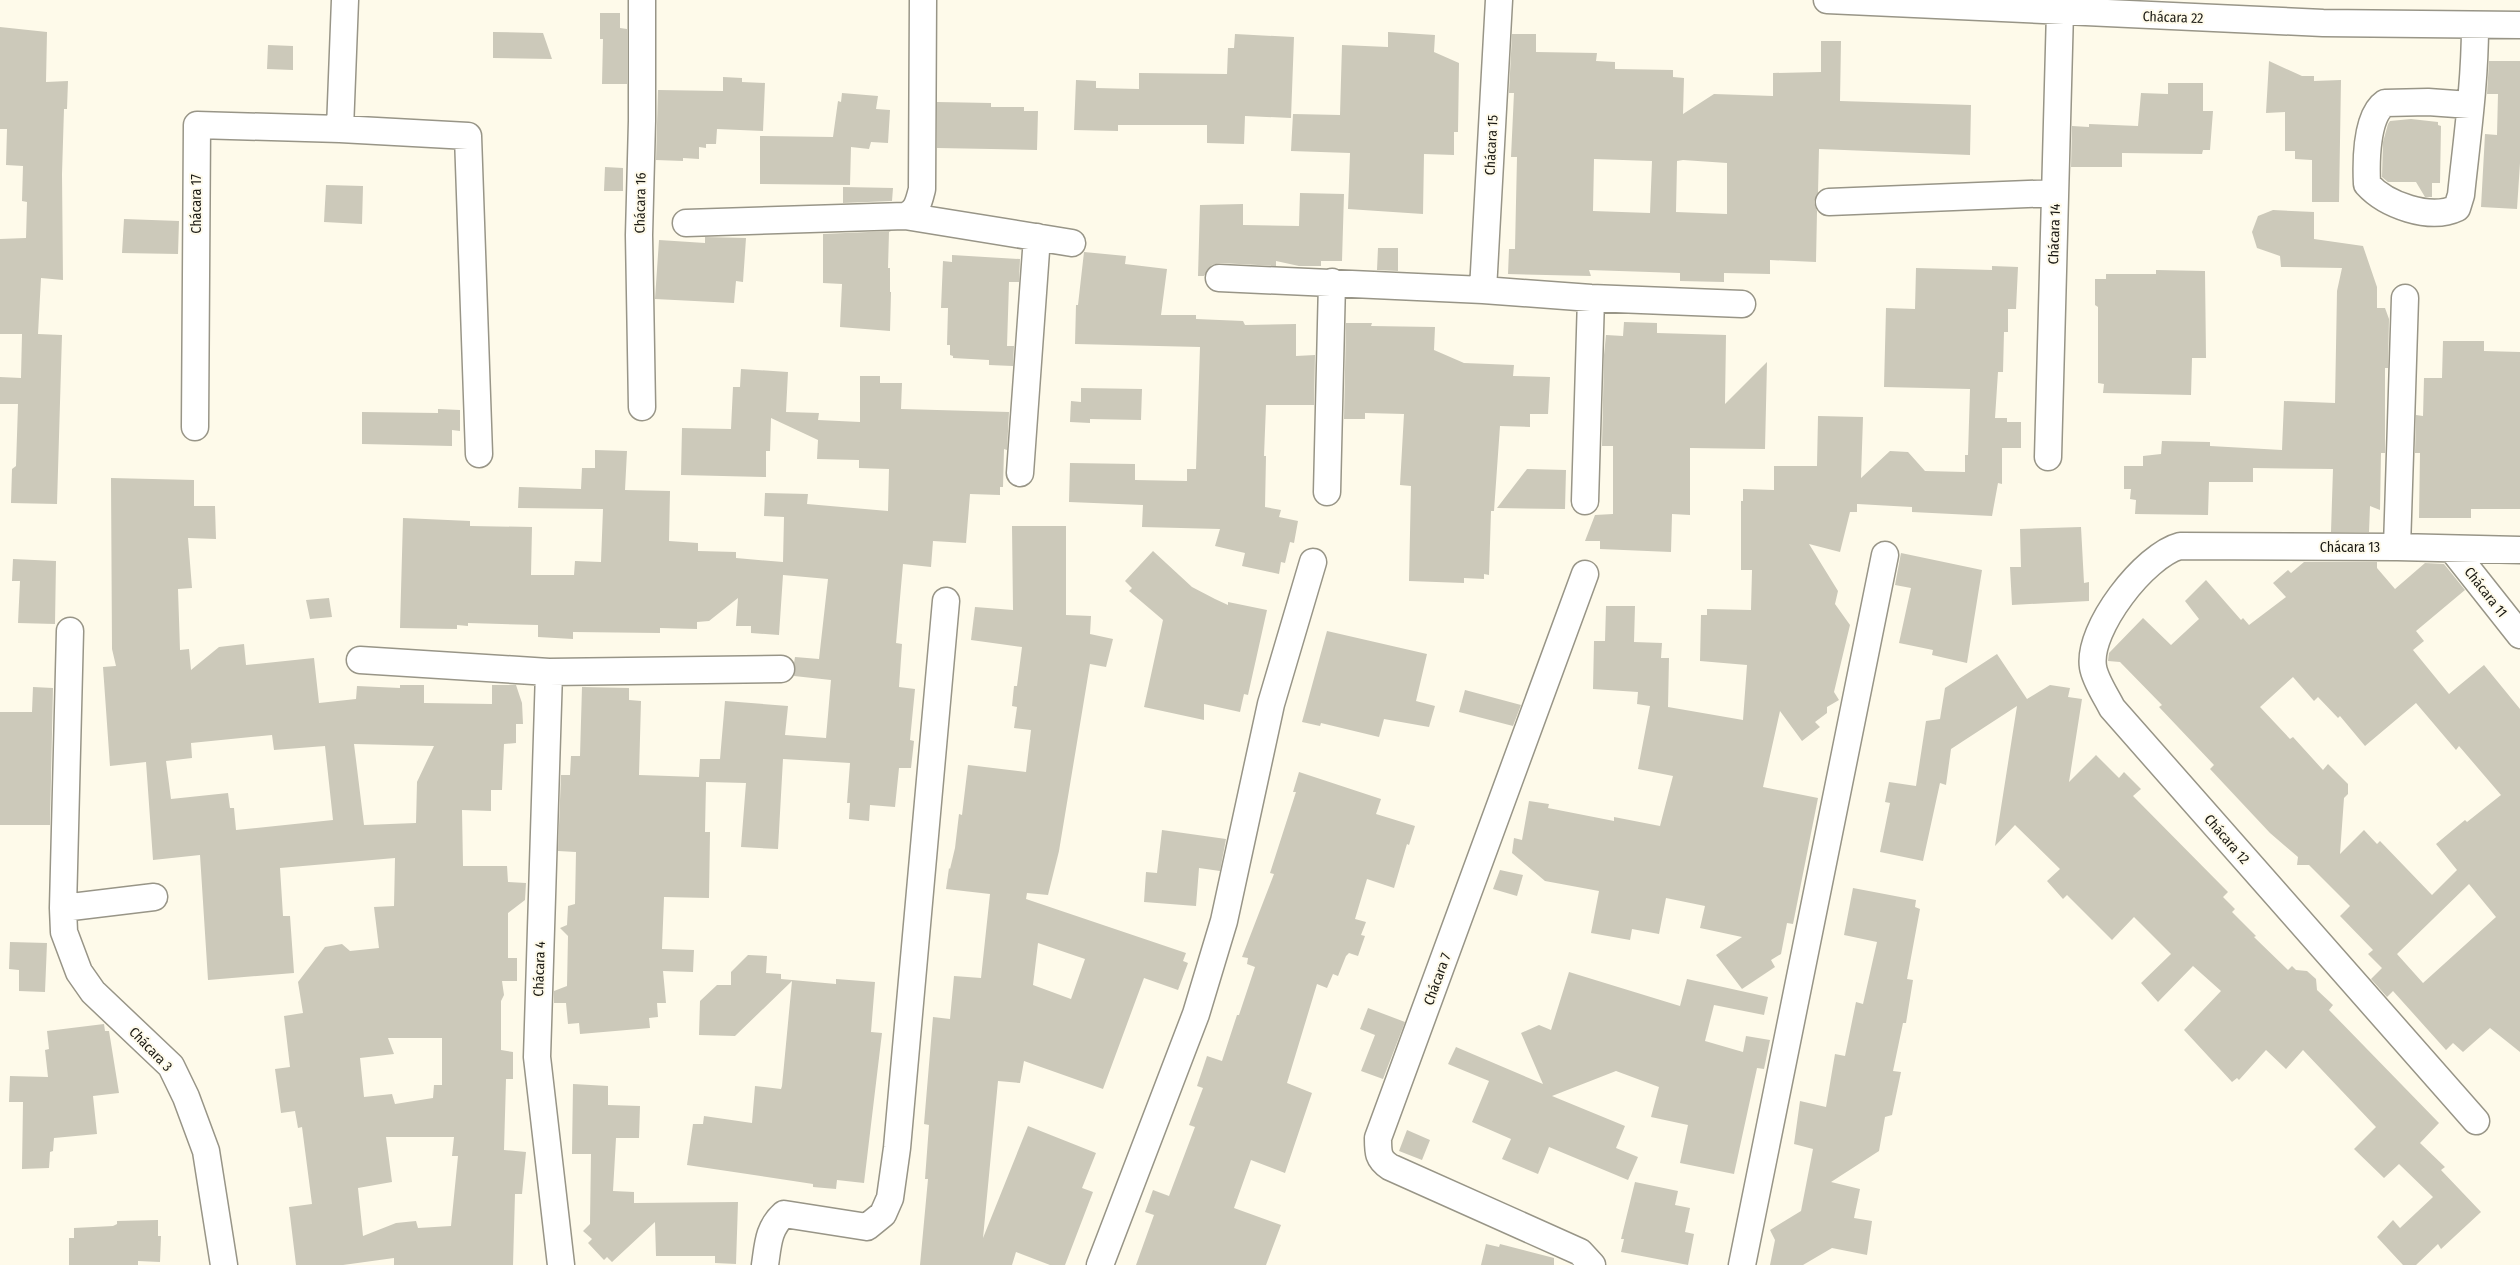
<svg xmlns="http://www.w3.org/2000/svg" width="2520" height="1265" font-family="'Fira Sans Condensed',sans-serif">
<rect width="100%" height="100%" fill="#fefaea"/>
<path fill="#ccc9ba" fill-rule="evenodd" d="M600 13H620V28L627 29V84H602L603 39H600Z
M0 27 47 32 46 82 68 81 67 109H64L62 174 63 280 41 278 38 334 62 335 57 504 11 503 12 469 16 466 18 404H0V377L21 378 22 334H0V239L26 238 27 202 22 201 23 166 6 165 7 129H0Z
M493 32 543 33 552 59 493 58Z
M1388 32 1435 35 1434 52 1459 63 1458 132H1454V155L1424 154 1423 214 1348 209 1350 153 1291 151 1293 114 1340 115 1342 45 1388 47Z
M1235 34 1294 37 1291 118 1245 116 1244 144 1207 143V125H1118V131L1074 130 1076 80 1096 81V88L1139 89V73L1227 74 1228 48H1234Z
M1512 34H1536V52L1597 53 1596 61 1615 62V69L1673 70V77L1684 78 1683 114 1714 94 1773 96V73L1821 72V41H1841L1840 101 1971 105 1970 155 1819 149 1818 193 1814 202 1817 211 1816 262 1770 260V274L1724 273V282L1680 281V273L1589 270 1591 276 1508 274 1509 249H1515L1516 202 1517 157H1511L1514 93H1509ZM1594 159 1652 161 1650 213 1593 211ZM1683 160 1727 163V214L1676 212 1677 161Z
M268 45 293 46V70L267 69Z
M2269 61 2302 76H2314V81L2341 80 2339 202H2312V160L2295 159V151H2285V112L2266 113Z
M2489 61H2520V163L2517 209 2481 207 2485 134 2497 135 2498 94H2487Z
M723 77 742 78V82L765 83 763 131 717 129 716 144H706V148L699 147V159L683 158V161L656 160 658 90 723 91Z
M2168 83H2203V111H2213L2210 150H2203L2202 154 2122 153V167H2071L2072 126 2089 127V124L2138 126 2141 93 2168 94Z
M842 93 878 96 876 109 890 110 888 143 871 142 869 149 851 147 850 185 760 184V136L833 137 838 101 841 102Z
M937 102 991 103V107H1024V111H1038L1037 150 937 148Z
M2411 119 2438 122V125L2441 126 2440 183H2432V197H2425L2416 182H2388L2382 177 2383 142 2388 124 2390 121Z
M605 167 623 168V191H604Z
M326 185 363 186 362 224 324 222Z
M843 187 893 188 892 201 843 203Z
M1300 193 1344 194 1342 261H1321V266H1299L1276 261V266L1220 263 1212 265 1204 276H1198L1200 205 1243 204V225L1299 226Z
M2273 210 2314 212V239L2363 246 2377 287V308H2385L2389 319 2388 368H2385V453H2381L2380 510 2370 506 2369 532H2331L2333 469 2253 468V482H2209L2208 515 2135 514 2136 500 2130 499 2131 489H2124V466H2143V456L2161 454 2162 441 2210 442V446L2282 450 2284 401 2335 403 2337 291 2342 268 2281 267 2280 256 2257 248 2252 232 2258 216Z
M124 219 179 221 178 254 122 253Z
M891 231 889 232 888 268H890V292H891L890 331 840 327 842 284 823 283V234Z
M705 237 746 238 743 282 736 281 734 303 655 299 659 240 705 243Z
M1378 248H1398V271L1377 270Z
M1084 252 1126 256 1125 264 1167 269 1161 315H1196V319L1243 321 1245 325 1296 324V356L1315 355 1314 405H1266L1264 456H1266L1265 507 1281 510 1279 517 1298 521 1294 543 1290 542 1285 563 1281 562 1279 574 1242 566 1245 553 1215 546 1220 529 1142 527 1143 505 1069 502 1070 463 1135 464V480L1187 481V469H1196L1200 347 1075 344 1076 305H1078Z
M952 255 1020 259 1019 282H1009L1007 346H1014L1013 366 989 365V360L953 358V356L950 355V345H947L948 308H941L943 261 952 262Z
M1992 266 2018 267 2016 309H2008V332H2004L2003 372H1998L1995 418H2007V422H2021V448H2002V484L1998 483 1992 516 1912 512V507L1857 504V512H1850L1840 552 1809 544 1838 591 1835 604 1850 625 1834 692 1839 700 1827 707V713L1815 722 1820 727 1802 741 1780 711 1763 787 1818 798 1793 924 1787 923 1781 954 1771 960 1775 967 1742 989 1716 955 1742 937 1700 928 1705 906 1666 898 1659 934 1632 929 1630 940 1591 933 1599 891 1545 881 1512 853 1514 838 1522 840 1529 801 1549 804 1548 808 1614 821V817L1660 826 1673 776 1638 769 1650 706 1637 704 1638 692 1593 689 1594 641H1605L1606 606H1635L1634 642 1662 643 1661 658H1669L1668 707 1743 720 1747 665 1700 661 1701 615H1707V609L1751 610 1752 570H1741V501H1743V489L1774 490V466H1817L1818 416 1863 417 1861 478 1890 451 1908 452 1925 471 1965 472V455H1968L1970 389 1884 387 1886 308 1915 309 1916 268 1992 270Z
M2156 270 2205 271 2206 358H2192L2191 395 2103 393 2104 384 2098 383V307L2095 305V279H2106V274H2156Z
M1624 322 1657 323V333L1726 335 1725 404 1767 362 1765 449 1690 448V515L1672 514 1671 552 1600 549V541H1585L1595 515 1613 514V446H1602L1604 355 1606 335 1623 336Z
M1346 323H1372L1371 326 1435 327 1434 350 1464 363 1514 365 1513 376 1550 377 1548 414H1530V427L1500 426 1494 511H1491L1489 575 1484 574V579L1464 578V583L1409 581 1411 486 1400 485 1404 414 1365 413V419H1344Z
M2443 341H2484V351L2520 352V509H2471V518H2419L2420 453H2415L2416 415 2423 416 2424 378H2442Z
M741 369 788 372 786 412 819 413 818 420 860 422V376H880V383H902L901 409 1009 412 1007 450 1004 449 1003 487H1000V495L970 494 966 543 933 541 931 567 903 564 896 643 902 644 899 687 915 689 910 740 914 741 911 768H899L895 807 870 805 869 821 849 819 850 803H847L850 763 783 759 778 849 741 847 746 783 706 782 705 832H710L709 898 664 897 662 949 694 950 693 972 663 971 666 1003H657L658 1017 649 1018 650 1028 580 1034 579 1023 568 1024 566 1003H554V991L567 986 568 936 560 928 567 925 568 906 575 904 576 852 558 851 561 775H570L571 756H580L582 687 629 688V700L641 701 639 775 699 777 700 759H720L725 701 788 706 785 735 826 738 831 680 794 676V663L795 657 819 659 828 579 783 575 779 635 751 633V626H736L738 598 709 621 697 622V629L660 628V633L573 632V639L538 637V625L468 623V626L457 625V629L400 628 403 518 470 521V526L532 527 531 575H574L575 561 601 562 603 509 518 508 519 487 581 489 582 468H595V450L627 451 625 490 670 491 669 541 698 543V551L736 552V558L783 562 784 517 764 516 765 493 808 494 807 504 888 511 889 469 859 468V460L817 459 818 440 771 418 770 451H766V477L681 475 682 428 731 429 733 387H740Z
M1081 388 1142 389 1141 420 1090 419V423L1070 422 1071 401 1081 402Z
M438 409 460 410V431L452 430V446L362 444V412L438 413Z
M1527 469 1566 470 1565 509 1497 508Z
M111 478 194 480V506H215L216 539 188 538 192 588 178 589 180 650 189 649 191 670 219 647 244 644 246 665 314 658 319 703 356 699 357 686 400 688V685H424V703L492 704V685H516L522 703 523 724H516V743L504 744 502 790H491V811L462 810 463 866H507L508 882 526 883 525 900 508 913V958H517V981H502L504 995 501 1001V1050L513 1052V1079H506L504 1150 526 1152 522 1194H515L513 1265H394V1258L343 1265H296L289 1207 312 1204 302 1127 298 1128 295 1111 281 1113 275 1069 290 1067 284 1016 303 1013 298 982 325 947 342 944 350 951 379 948 374 907 394 906 395 858 280 868 283 916H290L294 973 208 980 200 855 153 860 146 762 110 766 103 667 116 666 112 649ZM272 735 274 750 325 746 333 820 236 830 234 808H230L228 793 171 799 166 761 192 758 191 743ZM354 744 434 746 417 782 416 823 364 825ZM388 1038H442V1085H434L433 1098 395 1104 392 1094 364 1097 360 1058 394 1054ZM386 1137H454L452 1156H458L451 1226 418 1228 416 1221 396 1223 363 1236 358 1188 392 1182Z
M1012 526H1066V615L1091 616 1090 634 1113 639 1106 667 1090 664 1059 851 1048 895 1027 893 1026 899 1186 953 1183 961 1188 963 1178 990 1144 978 1103 1089 1024 1061 1020 1083 998 1081 983 1238 1028 1126 1096 1153 1082 1188 1093 1192 1065 1265H1050L1016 1252 1012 1265H920L928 1179H925L929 1125 924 1124 933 1017 950 1019 954 976 981 978 990 894 946 889 949 868 950 869 955 848 959 814 962 815 968 765 1026 772 1031 730 1014 728 1017 707 1012 706 1014 686H1017L1022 647 971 640 975 607 1013 610ZM1038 943 1085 959 1071 999 1033 985Z
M2081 527 2084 583 2089 582V601L2012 605 2010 567H2021L2020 529Z
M1153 551 1192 587 1215 599 1228 605V602L1267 610 1248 695 1244 694 1240 712 1204 704V720L1144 707 1163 620 1129 591 1132 588 1125 581Z
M1901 553 1982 570 1967 663 1932 655 1933 650 1899 643 1911 588 1895 585Z
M13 559 56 561 55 624 18 623 20 581H12Z
M2304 562H2377V568L2395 589 2425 563 2444 564 2465 590 2416 631 2424 641 2413 650 2449 694 2484 665 2520 709V1052L2490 1028 2463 1052 2453 1043 2446 1050 2393 991 2387 997 2371 979 2382 968 2368 954 2373 950 2340 916 2350 906 2309 865H2297L2298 857 2270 833 2210 769 2214 765 2159 707 2162 705 2120 662 2108 661 2109 653 2143 618 2171 645 2199 619 2185 601 2206 580 2241 620 2243 618 2249 625 2286 597 2273 583 2288 570 2291 573ZM2293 677 2314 701 2318 697 2338 718 2340 716 2365 746 2416 703 2456 750 2459 746 2501 795 2467 822 2465 820 2436 844 2457 870 2432 895 2380 841 2377 844 2364 830 2340 854 2344 798 2348 794V784L2328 764 2323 770 2293 737 2290 739 2260 707ZM2469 884 2496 917 2423 983 2397 954Z
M329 598 332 617 310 619 306 600Z
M1327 631 1427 654 1416 701 1435 706 1429 727 1384 719 1379 737 1321 723 1320 726 1302 722Z
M1997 654 2027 699 2050 685 2070 688 2068 697 2082 699 2069 782 2096 755 2119 778 2124 772 2141 789 2133 796 2228 892 2223 897 2235 909 2232 912 2256 936 2254 937 2288 970 2292 966 2296 970 2307 971 2316 979 2317 990 2333 1005 2329 1010 2439 1123 2420 1143 2445 1167 2441 1170 2481 1212 2441 1249 2438 1244 2416 1265H2403L2377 1237 2393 1220 2400 1228 2433 1197 2399 1164 2384 1178 2354 1149 2376 1127 2303 1050 2286 1069 2266 1050 2239 1080 2237 1078 2232 1082 2184 1030 2221 991 2193 966 2158 1002 2141 983 2171 954 2134 917 2112 940 2067 895 2063 899 2047 881 2060 869 2015 825 1995 846 2017 706 1951 749 1946 785 1940 783 1923 861 1880 852 1890 803 1885 802 1889 782 1916 786 1926 721 1940 719 1945 688Z
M33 687 53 688 50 825H0V712H32Z
M1465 690 1521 705 1513 726 1459 712Z
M1299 772 1381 799 1376 814 1415 826 1409 845 1407 844 1394 888 1367 879 1355 919 1366 922 1361 935 1365 936 1358 956 1349 953 1346 956 1338 976 1333 974 1327 988 1317 984 1287 1083 1312 1093 1285 1173 1251 1160 1234 1208 1281 1225 1266 1265H1136L1154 1215 1145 1212 1153 1190 1169 1196 1195 1127 1189 1125 1203 1088 1197 1086 1207 1056 1222 1061 1237 1015H1239L1255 967 1247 964 1248 958 1242 957 1274 874 1270 873 1296 792H1293Z
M1162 830 1226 839 1220 871 1199 868 1196 906 1144 902 1146 872 1157 873Z
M1500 870 1523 875 1517 896 1493 889Z
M1853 888 1916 900 1915 907 1920 909 1907 979 1913 980 1906 1023H1903L1893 1071 1901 1072 1892 1115 1885 1117 1879 1151 1831 1182 1860 1189 1854 1218 1872 1221 1867 1255 1832 1248 1803 1265H1770L1775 1240 1770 1230 1801 1211 1813 1149 1794 1144 1800 1101 1826 1107 1835 1054 1845 1056 1856 1002 1863 1004 1877 942 1844 935Z
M10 942 47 943 45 992 19 991V970L9 969Z
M748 955 767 956 766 973 781 974V979L836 984V979L875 982 871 1032 882 1033 864 1183 837 1180 836 1189 813 1187V1184L687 1165 693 1124H703L704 1116 752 1123 755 1086 781 1089 782 1086 792 981 735 1036 699 1035 700 1001 717 985H731V972Z
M1569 972 1680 1006 1687 979 1768 997 1764 1015 1714 1005 1705 1041 1743 1052 1746 1036 1770 1040 1764 1069 1757 1068 1734 1174 1680 1163 1688 1125 1651 1117 1659 1087 1616 1071 1552 1096 1625 1126 1616 1148 1638 1157 1628 1180 1549 1147 1538 1174 1502 1159 1511 1139 1472 1122 1489 1081 1448 1064 1456 1047 1543 1084 1521 1033 1539 1025 1551 1030Z
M1368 1008 1405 1022 1383 1079 1361 1071 1375 1035 1360 1029Z
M104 1024 105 1031H109L119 1093 93 1096 97 1134 54 1138 53 1151 50 1152 49 1168 22 1169 23 1102H9L10 1076 48 1077 45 1050 49 1049 47 1031Z
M573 1084 608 1086V1105L640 1106 639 1138H616L613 1191 634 1192V1203L738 1202 736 1264 715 1263V1256H656L655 1222 612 1262 607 1257 604 1260 588 1243 592 1239 583 1231 590 1224 591 1154H572Z
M1407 1130 1430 1140 1422 1160 1399 1151Z
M1635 1182 1678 1191 1675 1205 1690 1208 1685 1232 1694 1234 1688 1265 1621 1252 1624 1239H1621Z
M158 1220V1236H161L160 1262 138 1261V1265H69V1238H74V1228L113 1226 117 1224V1221Z
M1486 1244 1499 1247 1500 1244 1554 1258V1265H1481Z"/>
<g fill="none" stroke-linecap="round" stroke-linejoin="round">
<g stroke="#989587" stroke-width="29">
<path id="minor" d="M1499 0 1483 290 1591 298 1742 304
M1827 0 2323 23 2520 25
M2470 105 2428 102 2385 103C2366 116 2366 162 2367 184 2386 205 2430 221 2457 208L2461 195C2467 138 2475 82 2475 26
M340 129 345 0
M1829 202 2055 193
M905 216 1072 243
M686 223 905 216C917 212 919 201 922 189L923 0
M1219 278 1483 290
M642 407 639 235 642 121V0
M195 427 197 125 340 129 468 136 479 454
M2048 457 2060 11
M1020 473 1037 237
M1327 492 1332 282
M1585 501 1591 298
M2397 547 2405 298
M2452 549 2520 635
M1585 574 1378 1138C1378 1153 1378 1159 1390 1167L1580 1252 1592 1265
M360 660 549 672 537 1057 561 1265
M549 672 781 669
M154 897 63 908 64 932 79 972 93 992 171 1066 186 1097 206 1151 224 1265
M63 908 70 631
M2476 1121 2112 708C2106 696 2095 680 2093 667 2087 629 2145 555 2180 546L2397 547 2520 550
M765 1265C768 1245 768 1228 784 1214L867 1227 883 1214 890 1198 897 1148 946 601
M1100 1265 1196 1014 1224 921 1271 704 1313 562
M1742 1265 1885 555"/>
</g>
<use href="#minor" stroke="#fff" stroke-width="26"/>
</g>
<g text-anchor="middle" stroke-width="4" stroke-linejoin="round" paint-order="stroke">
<g font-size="14" fill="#1a1913" stroke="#fefaea">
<text transform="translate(2173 17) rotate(2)" y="5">Chácara 22</text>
<text transform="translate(1491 145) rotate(-87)" y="5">Chácara 15</text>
<text transform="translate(640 203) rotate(-89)" y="5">Chácara 16</text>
<text transform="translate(196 204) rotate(-90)" y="5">Chácara 17</text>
<text transform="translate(2054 234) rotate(-88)" y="5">Chácara 14</text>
<text x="2350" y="552">Chácara 13</text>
<text transform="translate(2486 592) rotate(52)" y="5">Chácara 11</text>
<text transform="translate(2227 839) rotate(49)" y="5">Chácara 12</text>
<text transform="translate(539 969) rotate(-88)" y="5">Chácara 4</text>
<text transform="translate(1437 979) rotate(-70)" y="5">Chácara 7</text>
<text transform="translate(151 1049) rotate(46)" y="5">Chácara 3</text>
</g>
</g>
</svg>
